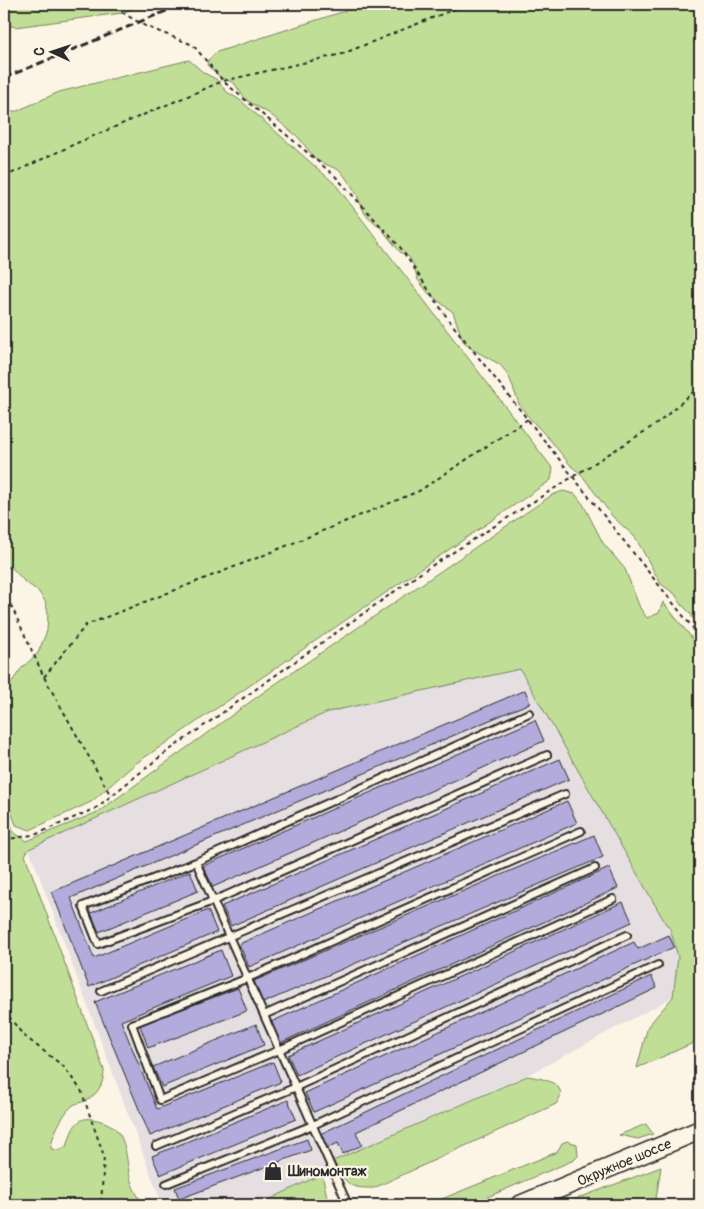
<svg xmlns="http://www.w3.org/2000/svg" width="704" height="1209" font-family="Pangolin,sans-serif">
<rect width="100%" height="100%" fill="#fcf5e5"/>
<filter id="ink" filterUnits="userSpaceOnUse"><feTurbulence type="fractalNoise" baseFrequency=".02" numOctaves="2"/><feDisplacementMap in="SourceGraphic" scale="10" xChannelSelector="R" yChannelSelector="G"/><feConvolveMatrix kernelMatrix="1 2 1 2 8 2 1 2 1" color-interpolation-filters="sRGB"/></filter>
<g filter="url(#ink)">
<path fill="#e6dfe2" d="M520 669 666 923 670 928 678 957 673 997 538 1070 333 1161 322 1174 258 1205H239L233 1197 210 1205H162L29 849 328 712Z"/>
<path fill="#c1de96" stroke="#768460" d="M4 4H144L122 13 15 27 4 24Z
M363 4H700V627L694 620 690 613 681 604 675 594 661 584 635 537 613 517 581 474 571 466 551 441 526 414 519 404 510 379 503 368 499 364 472 349 463 341 453 312 429 294 418 280 413 264 409 257 400 252 381 228 365 214 355 191 341 171 316 160 298 137 270 114 246 100 234 83 220 77 207 65 208 60 217 52 345 11Z
M189 60 204 73 216 79 227 92 240 100 335 184 553 469 551 480 135 764 91 802 30 830 16 825 8 804 4 800V694L20 670 38 653 47 631 48 613 45 601 38 591 24 581 12 568 4 567V112L17 111 59 92Z
M563 491 575 494 583 504 603 543 625 569 640 608 647 618 659 613 663 602 700 648V1040L637 1068 648 1026 673 997 678 957 670 928 666 924 520 669 328 712 29 849 25 855 104 1070C104 1083 98 1095 85 1101 80 1103 75 1103 71 1107 62 1115 51 1137 51 1149L59 1150 67 1146C71 1133 75 1116 92 1119 128 1124 124 1150 130 1177 132 1187 138 1196 143 1205H4V811L11 824 13 832 27 841 98 812 268 689 552 495Z
M527 1076C542 1078 572 1084 556 1104L374 1188C344 1189 347 1181 333 1161Z
M646 1124 653 1134 638 1139 619 1135Z
M567 1141 577 1144 578 1156 574 1160 469 1205H427L557 1152 562 1143Z
M661 1167 655 1205H560Z
M322 1174 327 1197 324 1205H258Z"/>
<path fill="#b2abdc" stroke="#2b2b2b" d="M525 690 530 703 71 898 94 958 208 910 217 932 89 987 52 892Z
M535 720 544 741 213 887 203 866Z
M560 759 569 779 231 926 222 906Z
M567 801 577 823 249 967 239 944Z
M594 835 603 857 263 1003 254 981Z
M609 868 618 888 280 1043 271 1022Z
M190 871 198 891 99 932 91 913Z
M623 902 632 922 297 1075 288 1055Z
M669 935 674 947 314 1112 305 1093 634 942 638 949Z
M221 950 231 976 121 1021 157 1109 273 1062 281 1082 150 1136 95 1002Z
M651 976 657 988 356 1132 362 1145 343 1154 338 1143 327 1148 320 1134Z
M238 988 247 1011 148 1048 140 1025Z
M256 1024 264 1045 162 1087 153 1067Z
M288 1100 296 1119 160 1175 152 1156Z
M307 1139 311 1150 179 1199 175 1188Z
M277 1165 280 1171 269 1176 266 1170Z"/>
<g fill="none" stroke-linecap="round" stroke-linejoin="round">
<g stroke="#2b2b2b" stroke-width="10">
<path id="lane" d="M529 713 196 862 83 906 98 944 213 901 547 755
M581 831 248 978 132 1024 160 1100 279 1050 613 899
M196 862 348 1205
M101 991 565 794
M264 1015 595 868
M156 1146 296 1087 627 935
M166 1184 313 1125 658 965"/>
</g>
<g stroke="#2b2b2b" stroke-width="21">
<path id="secondary" d="M520 1205 700 1130"/>
</g>
<path stroke="#2b2b2b" stroke-width="2" stroke-dasharray="4 4" stroke-linecap="butt" d="M108 4 145 26 193 45 223 81 335 176 400 247 448 319 700 637
M4 177 77 143 223 81 342 54 467 4
M4 590 44 677 111 796
M44 677 86 625 257 558 419 491 528 419
M4 840 37 834 96 808 161 756 425 570 658 423 700 386
M4 1010 23 1035 63 1066 81 1090 104 1156 101 1205"/>
<use href="#lane" stroke="#fcf5e5" stroke-width="6"/>
<use href="#secondary" stroke="#fcf5e5" stroke-width="18"/>
<path stroke="#2b2b2b" stroke-width="3" stroke-dasharray="8 4" stroke-linecap="butt" d="M4 78 183 4"/>
</g>
</g>
<defs>
<g id="shop-bare" transform="scale(1.5)"><path d="M-5-2.5h2.3a2.7 3.5 0 0 1 5.4 0H5L5.5 6h-11ZM-1.5-2.5h3a1.5 2.3 0 0 0-3 0Z" fill="#2b2b2b" stroke="#fcf5e5" stroke-width="2.5" paint-order="stroke"/></g>
</defs>
<g fill-rule="evenodd">
<use href="#shop-bare" x="273" y="1171"/>
</g>
<g text-anchor="middle" stroke-width="4.5" stroke-linejoin="round" paint-order="stroke">
<g font-size="14" fill="#2b2b2b" stroke="#fcf5e5">
<text transform="translate(624 1162) rotate(-23)" y="5">Окружное шоссе</text>
</g>
<g font-size="14" font-weight="bold" fill="#2b2b2b" stroke="#fcf5e5" text-anchor="start">
<text x="288" y="1176">Шиномонтаж</text>
</g>
</g>
<rect width="704" height="1209" fill="none" stroke="#fcf5e5" stroke-width="20"/>
<rect x="10" y="10" width="684" height="1189" fill="none" stroke="#2b2b2b" stroke-width="2" filter="url(#ink)"/>
<g transform="translate(52 52) rotate(273)" stroke="#fcf5e5" stroke-width="4" paint-order="stroke">
<path d="M0-4L9 19L0 12L-9 19Z" fill="#2b2b2b"/>
<text y="-8" font-size="14" font-weight="bold" text-anchor="middle" fill="#2b2b2b">С</text>
</g>
</svg>
